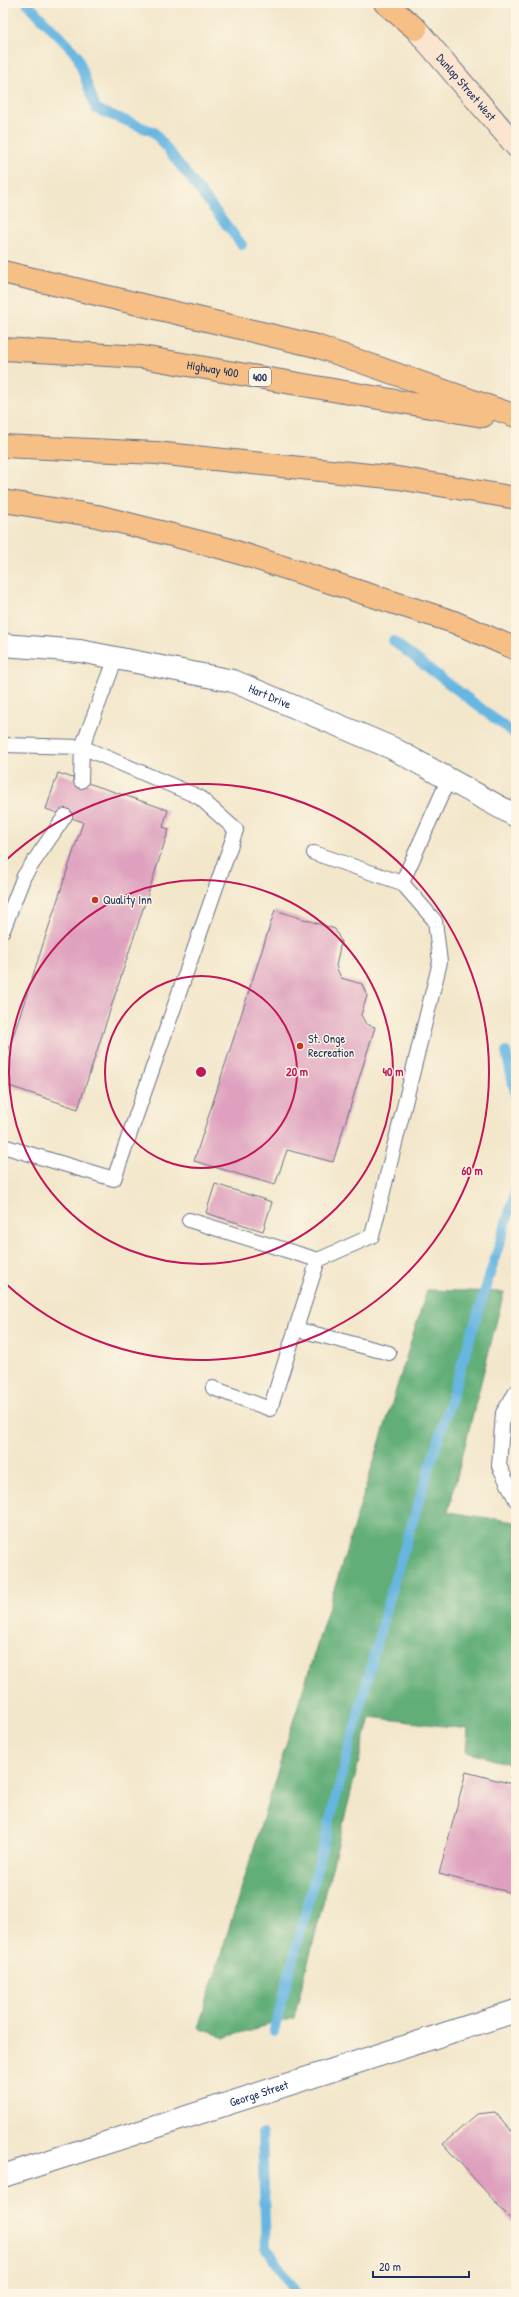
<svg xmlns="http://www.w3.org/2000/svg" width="519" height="2297" font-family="'Patrick Hand',sans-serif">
<rect width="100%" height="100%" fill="#fcf5e5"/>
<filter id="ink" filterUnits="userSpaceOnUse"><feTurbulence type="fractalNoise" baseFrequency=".025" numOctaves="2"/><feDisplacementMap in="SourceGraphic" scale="8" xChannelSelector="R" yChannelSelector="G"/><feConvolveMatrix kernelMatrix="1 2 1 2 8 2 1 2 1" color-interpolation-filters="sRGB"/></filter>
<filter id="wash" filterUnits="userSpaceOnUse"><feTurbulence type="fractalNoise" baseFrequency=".012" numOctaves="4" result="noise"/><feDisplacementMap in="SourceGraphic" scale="16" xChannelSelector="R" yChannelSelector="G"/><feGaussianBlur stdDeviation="0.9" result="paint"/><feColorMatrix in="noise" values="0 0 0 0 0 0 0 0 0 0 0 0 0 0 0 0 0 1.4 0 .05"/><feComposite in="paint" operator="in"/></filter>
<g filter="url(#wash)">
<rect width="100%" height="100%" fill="#f3e7cb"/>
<path fill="#62ae78" stroke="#3e6e6b" d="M427 1290 504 1292 448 1512 516 1522V1766L466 1752 468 1729 370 1717 294 2018 225 2037 198 2028Z"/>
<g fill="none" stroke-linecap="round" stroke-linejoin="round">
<path stroke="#66b6e1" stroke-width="10" d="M27 3 77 55 96 109 154 132 242 245
M393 641 516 735
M506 1052 516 1097
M274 2031 390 1594 515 1194 516 1186
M262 2134 266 2248 298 2294"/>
</g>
<g id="blocks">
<path fill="#dea0be" d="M58 773 168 810 163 827 169 829 78 1109 3 1084V1067L83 822 46 809Z
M275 910 335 929 341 942 336 966 341 978 362 984 367 996 361 1015 366 1024 375 1027 333 1162 287 1150 275 1185 194 1161Z
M215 1184 272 1202 263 1231 206 1213Z
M466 1772 516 1785V1894L439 1874Z
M495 2112 516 2136V2225L443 2144 477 2114Z"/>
</g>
</g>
<g filter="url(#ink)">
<use href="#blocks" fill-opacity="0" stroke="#676f84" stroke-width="1"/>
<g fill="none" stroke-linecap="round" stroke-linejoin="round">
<g stroke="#676f84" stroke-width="16">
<path id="service" d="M3 745 82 747 199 797 236 830 114 1179 3 1146
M81 781 82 747 116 658
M314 853 402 883
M3 930 24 876 65 816
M189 1220 318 1260 372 1236 440 962 435 921 402 883 449 778
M296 1329 389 1353
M213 1388 270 1409 318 1260
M516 1392 503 1413 499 1466 516 1500"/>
</g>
<g stroke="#676f84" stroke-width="24">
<g id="minor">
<path id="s1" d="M3 645 80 651 233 681 392 748 516 816"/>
<path id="s2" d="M3 2176 516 2011"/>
</g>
</g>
<g stroke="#676f84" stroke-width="24">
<g id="secondary">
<path id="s3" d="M416 29 516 146"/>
</g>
</g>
<g stroke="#676f84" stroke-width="24">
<g id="motorway">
<path d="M385 3 416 29"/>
<path d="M3 272 316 346 516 416"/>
<path id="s4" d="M3 349 142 357 483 416"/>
<path d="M3 446 156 453 398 478 516 498"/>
<path d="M3 501 97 516 227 549 454 622 516 649"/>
</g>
</g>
<use href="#service" stroke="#fff" stroke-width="14"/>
<use href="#minor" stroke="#fff" stroke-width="22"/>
<use href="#secondary" stroke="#fbe5cf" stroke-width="22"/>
<use href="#motorway" stroke="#f5bf86" stroke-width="22"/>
</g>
</g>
<g fill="none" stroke="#c2185b" stroke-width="2">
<circle cx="201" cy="1072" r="96"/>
<circle cx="201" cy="1072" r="192"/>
<path d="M5 861A288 288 0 1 1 5 1283"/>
</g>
<g fill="#c8321e" stroke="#fcf5e5" stroke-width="1.5">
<circle cx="95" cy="900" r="4"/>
<circle cx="300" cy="1046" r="4"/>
</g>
<g text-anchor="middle" stroke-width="3" stroke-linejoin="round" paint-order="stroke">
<rect fill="#fcf5e5" stroke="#5e6a86" stroke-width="1" x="249" y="368" width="22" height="18" rx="3"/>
<g font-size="11" font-weight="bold" fill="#1b2f5e">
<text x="260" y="381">400</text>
</g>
<g font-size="12" fill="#1b2f5e" stroke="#fcf5e5">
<text dy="4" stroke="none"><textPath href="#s3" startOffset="77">Dunlop Street West</textPath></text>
<text dy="4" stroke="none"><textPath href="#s4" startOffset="211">Highway 400</textPath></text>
<text dy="4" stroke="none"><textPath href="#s1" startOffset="273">Hart Drive</textPath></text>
<text dy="4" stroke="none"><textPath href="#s2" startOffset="269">George Street</textPath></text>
</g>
<g font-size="12" fill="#1b2f5e" stroke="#fcf5e5" text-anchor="start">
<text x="103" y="904">Quality Inn</text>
<text x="308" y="1043">St. Onge<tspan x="308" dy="14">Recreation</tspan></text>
</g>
</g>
<circle cx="201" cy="1072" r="6" fill="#c2185b" stroke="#fcf5e5" stroke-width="2"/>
<g font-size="12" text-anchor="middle" font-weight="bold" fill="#c2185b" stroke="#fcf5e5" stroke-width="3" stroke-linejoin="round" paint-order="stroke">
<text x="297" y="1076">20 m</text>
<text x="393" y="1076">40 m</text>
<text x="472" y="1175">60 m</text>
</g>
<rect width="519" height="2297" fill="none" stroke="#fcf5e5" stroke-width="16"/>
<path d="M373 2271v6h96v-6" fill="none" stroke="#1b2f5e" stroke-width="2"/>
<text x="379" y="2271" font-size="12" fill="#1b2f5e" stroke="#fcf5e5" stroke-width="3" paint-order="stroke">20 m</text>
</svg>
